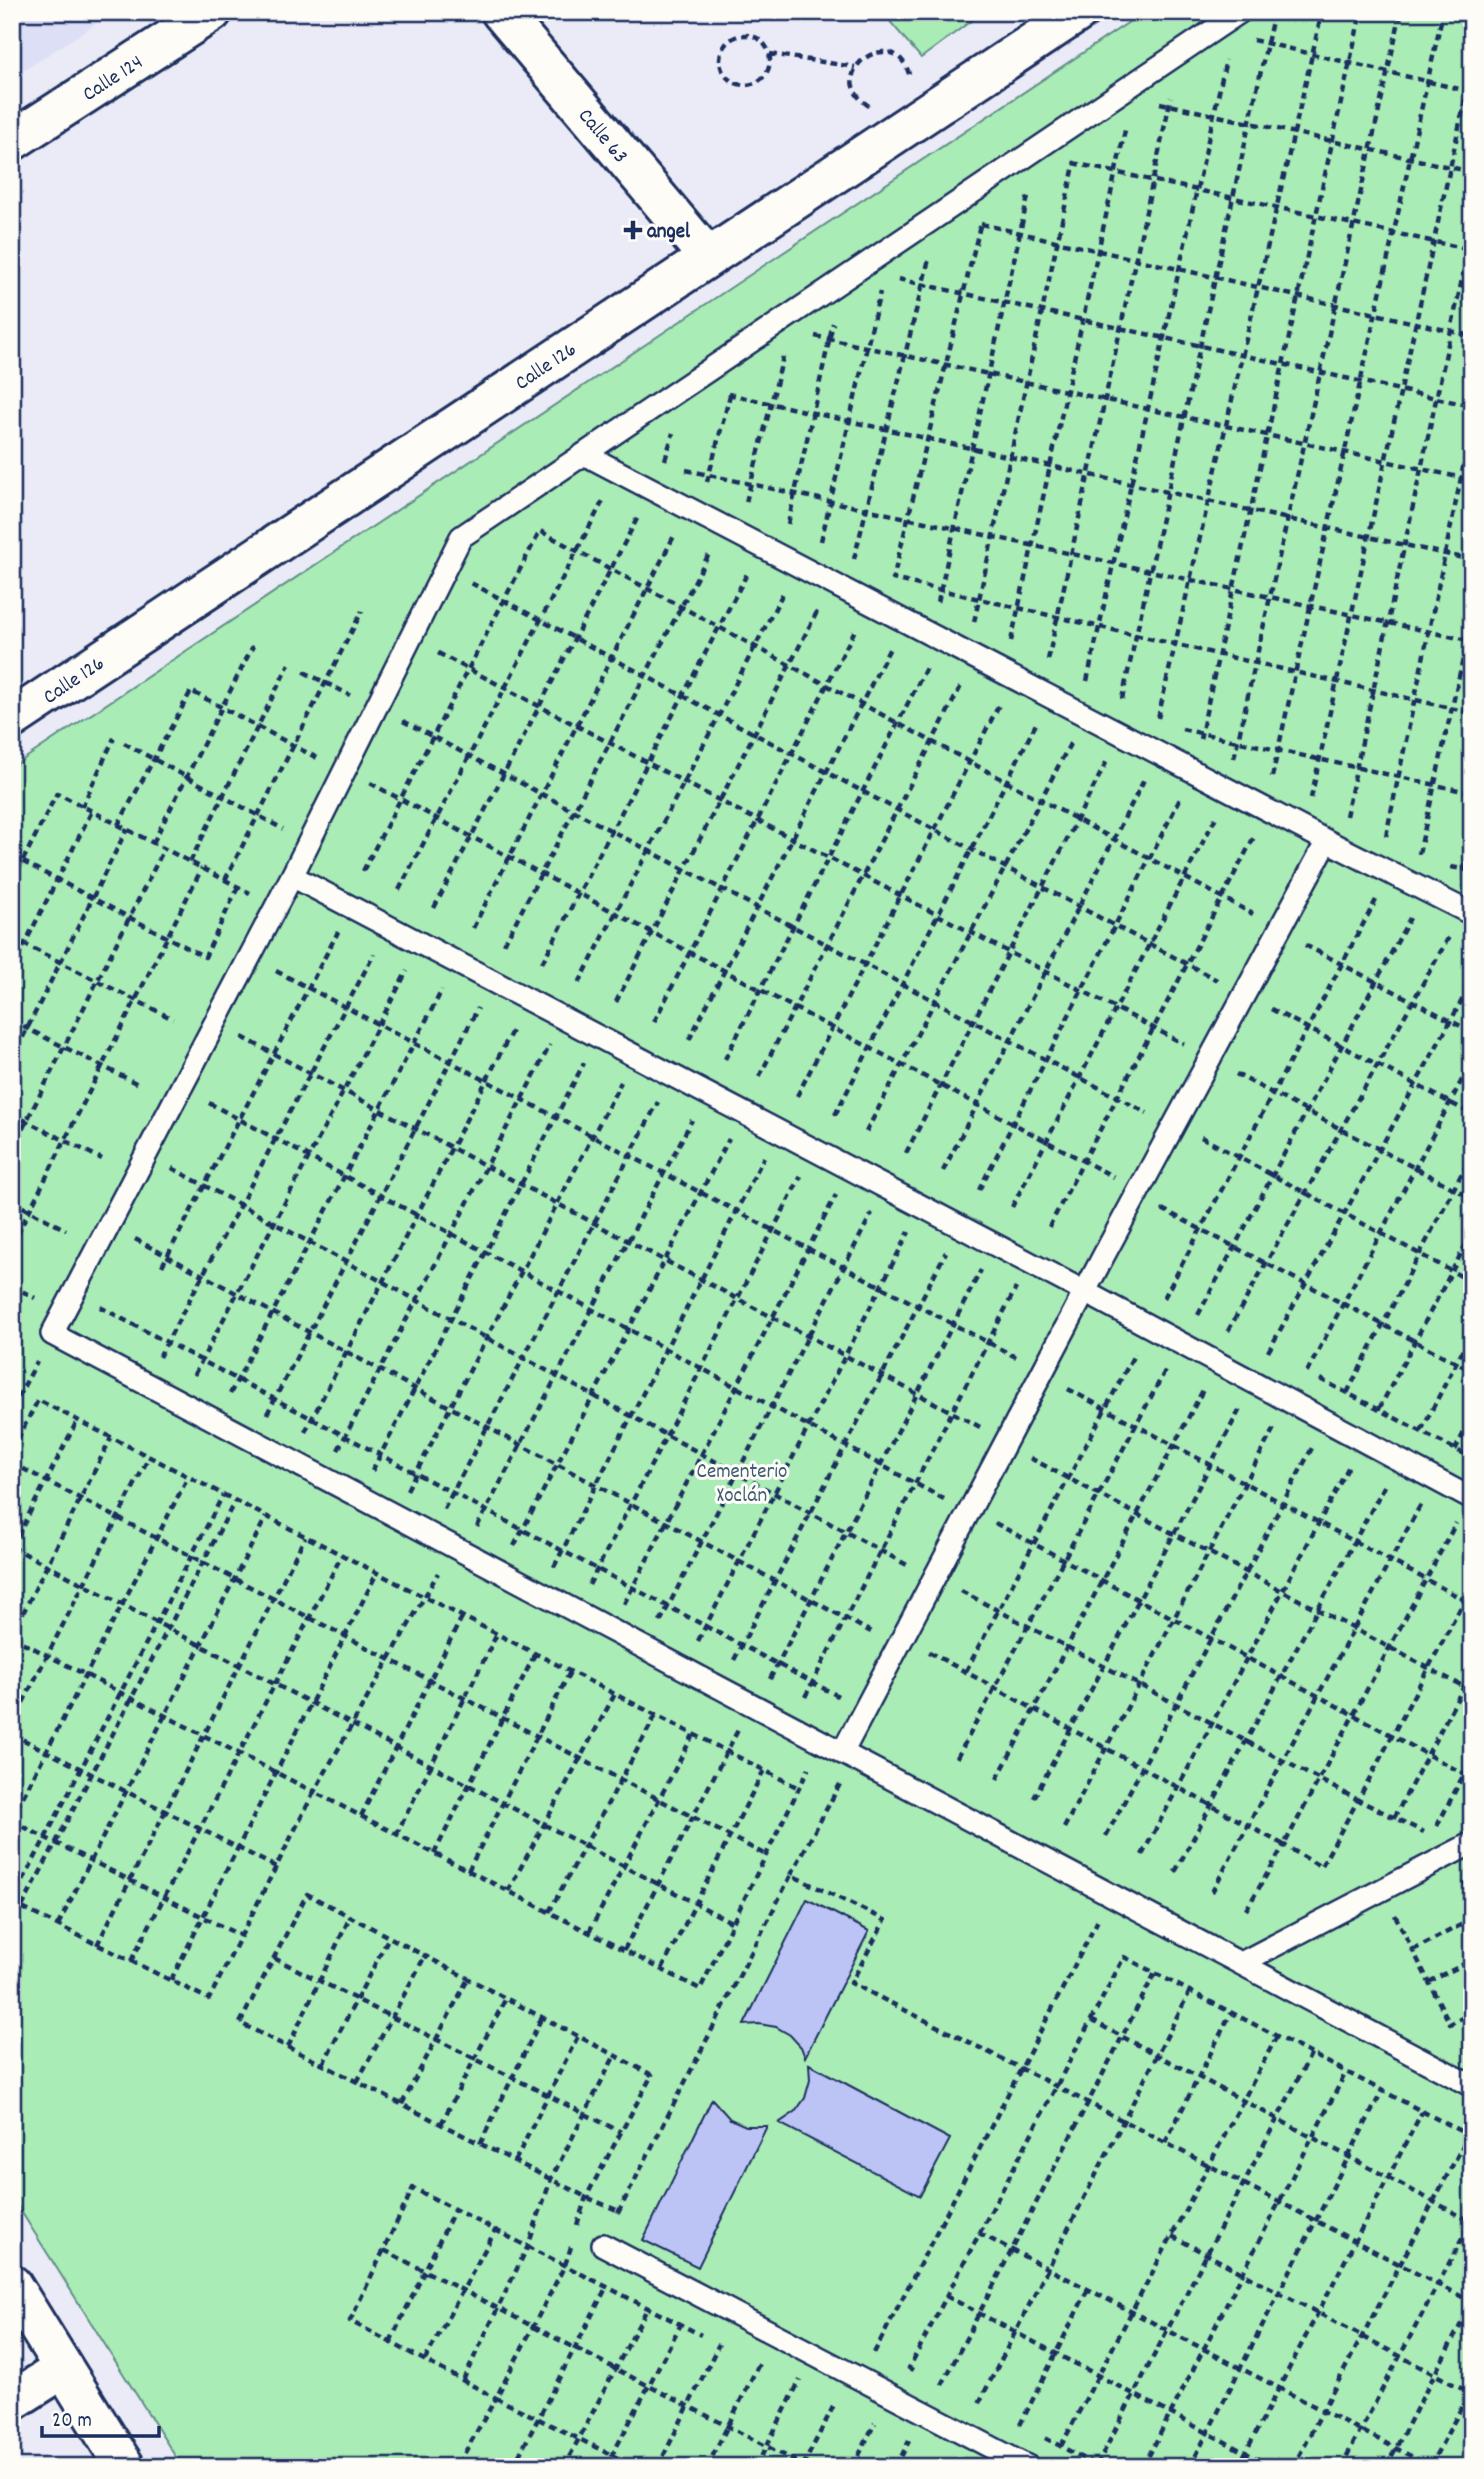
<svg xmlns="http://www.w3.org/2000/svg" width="1484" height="2479" font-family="Dekko,sans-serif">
<rect width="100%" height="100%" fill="#eaebf6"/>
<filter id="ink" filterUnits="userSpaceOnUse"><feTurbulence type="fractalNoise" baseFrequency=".0143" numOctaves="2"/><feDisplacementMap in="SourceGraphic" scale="14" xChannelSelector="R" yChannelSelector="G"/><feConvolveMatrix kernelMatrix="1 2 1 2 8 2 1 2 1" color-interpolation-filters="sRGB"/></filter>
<g filter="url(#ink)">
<path fill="#dcdff6" d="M12 12H114L12 78Z"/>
<path fill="#aaecb5" stroke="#628e8a" stroke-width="2" d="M882 12H983L921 58Z
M1144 12H1472V2467H182L12 2197V767Z"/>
<path fill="#bcc4f5" stroke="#1b2f5e" stroke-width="2" d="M807 1899 869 1931 805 2057 801 2047 790 2035 776 2027 759 2024 744 2025Z
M809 2064 950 2139 920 2196 779 2123 795 2112 805 2098 810 2080Z
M712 2099 730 2119 746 2126H767L698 2267 643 2240Z"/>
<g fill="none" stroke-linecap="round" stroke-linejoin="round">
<g stroke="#1b2f5e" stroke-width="26">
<path id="service" d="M1240 12 461 537 292 876 52 1334 1472 2086
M584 454 1327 841 1472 914
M292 876 1085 1292 1472 1499
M842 1753 1104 1255 1327 841
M1241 1963 1472 1843
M603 2245 1029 2467"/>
</g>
<g stroke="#1b2f5e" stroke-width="44">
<path id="minor" d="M501 12 708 257
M12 141 212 12
M12 719 1079 12
M12 2401 63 2369"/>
</g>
<g stroke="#1b2f5e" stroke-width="44">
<path id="secondary" d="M12 2285 125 2467"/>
</g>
<path stroke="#1b2f5e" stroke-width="4.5" stroke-dasharray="7 5" stroke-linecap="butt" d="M1464 12 1472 14
M720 60a25 25 0 1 1 50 0a25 25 0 1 1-50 0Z
M1253 40 1472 92
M770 54 855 67
M1160 103 1472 172
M869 106C818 72 898 20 910 78
M1073 163 1472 250
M981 224 1472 336
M980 226 893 579 1472 713
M898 279 1472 406
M815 336 1472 480
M728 394 1472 560
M665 460 673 433
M686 470 1472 641
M707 482 730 395
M746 502 783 357
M788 524 833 323
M821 541 880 292
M854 559 929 259
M471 583 1217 980
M938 602 1029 192
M974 622 1075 161
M1011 641 1126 126
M438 653 1184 1044
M1048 660 1171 97
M304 672 350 695
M1087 681 1226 60
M1122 699 1274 12
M1158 718 1322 12
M403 721 1147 1113
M1182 729 1472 793
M1200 739 1361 12
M124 743 283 829
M1234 758 1401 12
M1272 777 1443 12
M370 783 1114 1177
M1311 798 1472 68
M82 807 114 738
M1346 816 1472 233
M118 825 191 691 317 758
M1386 836 1472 425
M153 843 253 646
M1419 854 1472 619
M12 856 205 957 238 887
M190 862 289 664
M1451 867 1472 871
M1464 870 1472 835
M363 871 540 531 1253 914
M225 880 362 611
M12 882 57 793 250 893
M399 890 605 497
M434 908 639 515
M473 928 674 536
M12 938 173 1019
M504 944 709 554
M1305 945 1472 1032
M542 963 747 574
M12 969 92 811
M276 971 1016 1357
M579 983 783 593
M616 1002 819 608
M1271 1009 1472 1114
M12 1021 140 1085
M654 1022 855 630
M242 1037 980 1427
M689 1040 890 648
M12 1059 127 829
M725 1059 926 668
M1236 1074 1472 1198
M759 1077 961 686
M797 1096 999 705
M209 1103 944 1499
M12 1114 102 1159
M835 1115 1036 724
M866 1132 1071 742
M1201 1137 1472 1282
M12 1150 164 849
M906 1153 1107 761
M172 1168 907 1565
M943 1171 1144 780
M979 1190 1180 799
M12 1201 66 1230
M1012 1207 1216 817
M1162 1209 1472 1371
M1049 1227 1255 835
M135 1239 871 1632
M12 1245 202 868
M162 1266 338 932
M12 1286 35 1298
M1164 1298 1376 900
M100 1307 838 1696
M1198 1315 1410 918
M1228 1331 1450 935
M1268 1352 1472 982
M159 1357 374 954
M1307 1372 1472 1061
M194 1375 407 971
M1320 1379 1472 1458
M1068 1389 1472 1604
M1347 1393 1472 1154
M230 1394 442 990
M12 1408 37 1362
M1379 1409 1472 1233
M267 1414 478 1008
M1421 1431 1472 1332
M305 1432 514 1027
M12 1450 38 1400 799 1788
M338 1450 550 1045
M1455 1450 1472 1417
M1030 1458 1472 1691
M12 1463 766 1855
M372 1471 584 1063
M407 1490 621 1082
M444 1509 658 1102
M995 1523 1464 1774 1472 1759
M477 1527 692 1120
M514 1546 729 1139
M12 1547 733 1923
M12 1547 77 1421
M554 1567 764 1157
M589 1585 801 1176
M961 1591 1358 1800 1472 1586
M624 1604 836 1195
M660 1622 872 1213
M12 1635 111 1438
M12 1637 314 1792 438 1573
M698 1641 909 1232
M929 1652 1284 1845 1456 1523
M734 1660 946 1252
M966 1671 1135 1353
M770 1679 981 1270
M805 1697 1016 1288
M12 1724 149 1457
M12 1734 276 1867
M957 1758 1165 1371
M997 1779 1203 1390
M840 1784 791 1875 885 1920 851 1983 1056 2086 1472 2302
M1034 1798 1240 1409
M361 1816 462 1617
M12 1818 188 1477
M1394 1818 1472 1671
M12 1821 241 1936
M1437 1826 1464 1774 1472 1778
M1064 1828 1274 1428
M396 1835 497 1634
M1106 1836 1312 1448
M434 1854 535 1654
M1142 1855 1349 1466
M468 1871 570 1672
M1175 1872 1385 1485
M1464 1882 1472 1897
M508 1891 615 1694
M1212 1892 1421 1504
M12 1902 223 1495
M12 1903 209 1999 314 1792 700 1989 809 1768
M22 1907 235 1501
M1246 1910 1284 1845 1321 1867 1358 1800 1424 1832
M549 1912 656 1715
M1395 1915 1450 2024 1472 2013
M58 1925 266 1517
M589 1932 693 1735
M97 1945 305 1537
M624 1950 738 1730
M1413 1950 1472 1919
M274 1958 621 2132
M131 1961 342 1555
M662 1969 764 1770
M171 1980 377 1573
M1429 1982 1472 1960
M1091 2020 1472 2222
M288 2047 350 1917
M323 2064 389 1937
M357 2082 425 1956
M402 2104 468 1979
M441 2124 506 1998
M1165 2143 1231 2013
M480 2144 542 2017
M515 2161 578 2036
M618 2213 791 1875
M577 2225 586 2197 652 2075 307 1894 240 2023 586 2197 619 2211
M979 2233 1432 2467
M1172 2236 1470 2393
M571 2247 565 2265 496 2398 636 2467
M384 2250 807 2467
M946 2296 1273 2467
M390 2342 455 2209
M874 2353 1098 1920
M425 2360 496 2229
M913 2370 909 2368 1124 1957 1472 2137
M463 2380 528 2246 551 2179 615 2055
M942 2385 1155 1973
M979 2403 1190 1991
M1020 2425 1088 2289
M1045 2438 1100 2467
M1061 2446 1277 2036
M1097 2465 1311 2054
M803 2466 835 2403
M1430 2466 1472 2388
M474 2467 460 2461 496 2398 350 2321 413 2188 701 2335
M513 2467 607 2286
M564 2467 648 2307
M606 2467 681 2324
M658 2467 719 2344
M707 2467 759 2364
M756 2467 800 2380
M853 2467 875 2423
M896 2467 909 2441
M1143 2467 1346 2072
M1190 2467 1382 2091
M1238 2467 1422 2112
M1293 2467 1468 2136
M1341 2467 1472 2220
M1386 2467 1472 2303"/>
<use href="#service" stroke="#fdfcf7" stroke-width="21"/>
<use href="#minor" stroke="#fdfcf7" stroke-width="38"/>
<use href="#secondary" stroke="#fdfcf7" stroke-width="38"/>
</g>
</g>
<path fill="#1b2f5e" stroke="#fdfcf7" stroke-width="2.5" d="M629.5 219.5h7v7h7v7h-7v7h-7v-7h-7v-7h7z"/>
<g text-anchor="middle" stroke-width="6" stroke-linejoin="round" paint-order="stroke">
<g font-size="21" fill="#1b2f5e" stroke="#fdfcf7">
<text transform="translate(112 77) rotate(-33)" y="7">Calle 124</text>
<text transform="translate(604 135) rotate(50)" y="7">Calle 63</text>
<text transform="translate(545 365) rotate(-34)" y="7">Calle 126</text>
<text transform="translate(73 679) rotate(-34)" y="7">Calle 126</text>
</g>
<g font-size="21" font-weight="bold" fill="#1b2f5e" stroke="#fdfcf7" text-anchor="start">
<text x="647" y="237">angel</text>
</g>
<g font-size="21" fill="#3f5e74" stroke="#fdfcf7">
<text x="742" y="1477">Cementerio<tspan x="742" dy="24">Xoclán</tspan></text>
</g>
</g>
<rect width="1484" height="2479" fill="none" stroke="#fdfcf7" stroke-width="42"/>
<rect x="21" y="21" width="1442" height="2437" fill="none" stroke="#1b2f5e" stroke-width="2.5" filter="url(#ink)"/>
<path d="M42 2426v10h117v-10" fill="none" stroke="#1b2f5e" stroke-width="3.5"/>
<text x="52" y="2426" font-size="21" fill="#1b2f5e" stroke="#fdfcf7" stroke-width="5" paint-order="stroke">20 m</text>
</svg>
